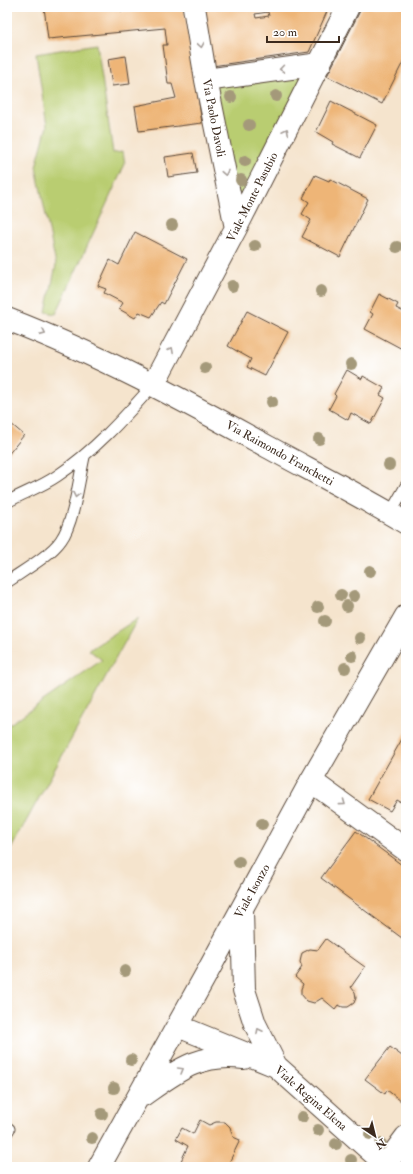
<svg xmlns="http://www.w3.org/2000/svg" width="413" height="1174" font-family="'IM FELL Double Pica',serif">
<rect width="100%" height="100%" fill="#fff"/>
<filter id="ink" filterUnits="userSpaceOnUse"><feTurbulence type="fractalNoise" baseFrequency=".025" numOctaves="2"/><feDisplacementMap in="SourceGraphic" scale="8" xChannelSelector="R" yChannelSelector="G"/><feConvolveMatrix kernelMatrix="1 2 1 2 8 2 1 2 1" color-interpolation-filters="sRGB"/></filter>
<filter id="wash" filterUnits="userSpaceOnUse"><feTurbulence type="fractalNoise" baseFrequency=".012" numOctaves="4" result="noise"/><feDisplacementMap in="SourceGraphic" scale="16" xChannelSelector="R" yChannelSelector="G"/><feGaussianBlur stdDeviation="0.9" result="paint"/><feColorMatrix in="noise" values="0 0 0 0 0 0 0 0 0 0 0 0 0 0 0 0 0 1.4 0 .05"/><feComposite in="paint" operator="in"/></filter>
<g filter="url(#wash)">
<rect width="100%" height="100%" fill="#f5e4cd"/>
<path fill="#b9cd71" stroke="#7a7c48" d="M97 44 113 153 123 152 125 164 56 314 46 312 56 265 36 167 47 126 36 54Z
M320 64 236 228 206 80Z
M138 618 7 856V726L102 660 89 650Z"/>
<g id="blocks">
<path fill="#eeb577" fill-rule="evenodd" d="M44 7H121V11H133V7H184L202 123 139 131 135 106 176 98 172 84H168L163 45H167L165 28 48 39Z
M204 7H329L309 52 212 66ZM268 12 269 16 256 18 255 14Z
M362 7H406V56L382 104 327 76Z
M126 56 130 84 112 86 108 59Z
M331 101 377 125 360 158 332 144 333 142 316 132Z
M193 153 197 173 168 177 165 157Z
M315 175 329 181 330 179 368 199 340 257 302 237 311 220 302 214 309 202 303 198Z
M135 232 187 259 164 304 161 302 151 317 139 312 135 318 119 309 123 303 104 293 106 289 98 286 110 260 119 265Z
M379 294 398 304 396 308 406 313V351L365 329 373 314 370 312Z
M247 311 288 332 265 376 247 367 251 359 228 346Z
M347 370 362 379 363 376 384 388 380 395 385 398 371 424 351 413 348 420 329 409 336 396 334 394Z
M10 423 24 435 7 456V426Z
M406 732V805L397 800 390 811 368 799Z
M356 831 406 868V941L321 878Z
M326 939 365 967 351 987 355 992 356 998 354 1003 348 1007H343L338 1005 335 1009 322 998 314 1003 307 1001 301 994V989L303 984 295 977 302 967 300 962 302 953 310 949 318 950Z
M390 1047 406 1059V1105L387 1090 385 1094 365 1079Z
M200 1120 209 1125 216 1122H225L230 1127 233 1137 240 1140 227 1167H192L181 1161 188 1146 176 1139 182 1128 193 1134Z"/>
</g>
</g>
<g filter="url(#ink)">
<use href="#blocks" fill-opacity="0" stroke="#574638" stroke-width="1"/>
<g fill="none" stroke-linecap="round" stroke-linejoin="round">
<g stroke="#574638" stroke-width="13">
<path id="service" d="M7 502C23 493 41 487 57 476 93 452 124 418 153 385
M390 514 406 486
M7 582C23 571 51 555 61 540 74 522 79 479 84 457
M7 1132 9 1129"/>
</g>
<g stroke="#574638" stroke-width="24">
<path id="minor" d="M194 7 206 80 236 228
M206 80 320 64
M7 319C98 354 183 400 268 447 314 472 361 496 406 523
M153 385 236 228 348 7
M311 781 406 850
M386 1164 406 1137"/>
</g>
<g stroke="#574638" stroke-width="24">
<path id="secondary" d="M242 910 244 990 255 1024 276 1066
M178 1026 276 1066 389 1167
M143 1095C177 1071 200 1052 244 1058
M99 1167 208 971 311 781 406 616"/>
</g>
<use href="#service" stroke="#fff" stroke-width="11"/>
<use href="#minor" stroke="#fff" stroke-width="22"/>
<use href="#secondary" stroke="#fff" stroke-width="22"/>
</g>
<g fill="#a4997a">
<circle cx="276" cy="96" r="6"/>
<circle cx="231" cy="97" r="6"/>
<circle cx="249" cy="125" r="6"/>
<circle cx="245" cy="161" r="6"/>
<circle cx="241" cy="180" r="6"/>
<circle cx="172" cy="225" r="6"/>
<circle cx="255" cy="246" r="6"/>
<circle cx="397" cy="247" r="6"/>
<circle cx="232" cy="286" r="6"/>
<circle cx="321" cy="291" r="6"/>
<circle cx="351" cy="364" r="6"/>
<circle cx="205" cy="368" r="6"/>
<circle cx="272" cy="402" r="6"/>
<circle cx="319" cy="439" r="6"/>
<circle cx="389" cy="465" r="6"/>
<circle cx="370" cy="571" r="6"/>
<circle cx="341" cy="595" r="6"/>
<circle cx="354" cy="596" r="6"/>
<circle cx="347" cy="606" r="6"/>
<circle cx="318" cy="607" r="6"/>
<circle cx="325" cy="621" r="6"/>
<circle cx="360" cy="638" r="6"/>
<circle cx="352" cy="656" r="6"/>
<circle cx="345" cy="668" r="6"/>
<circle cx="262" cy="824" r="6"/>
<circle cx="239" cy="862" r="6"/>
<circle cx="125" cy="971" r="6"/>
<circle cx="131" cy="1060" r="6"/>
<circle cx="114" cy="1088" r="6"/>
<circle cx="102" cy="1114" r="6"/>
<circle cx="302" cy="1117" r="6"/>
<circle cx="318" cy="1130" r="6"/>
<circle cx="370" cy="1134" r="6"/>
<circle cx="92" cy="1138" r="6"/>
<circle cx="336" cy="1144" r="6"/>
<circle cx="381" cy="1144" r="6"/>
<circle cx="351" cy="1160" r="6"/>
</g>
<defs><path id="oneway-chevron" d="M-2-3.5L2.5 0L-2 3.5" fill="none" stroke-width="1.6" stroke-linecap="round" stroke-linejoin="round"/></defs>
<g stroke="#a79f9a">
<use href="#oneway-chevron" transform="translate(201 45) rotate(81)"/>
<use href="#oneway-chevron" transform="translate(282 69) rotate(172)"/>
<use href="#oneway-chevron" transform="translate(286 131) rotate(-63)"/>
<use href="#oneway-chevron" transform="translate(225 173) rotate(79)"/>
<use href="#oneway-chevron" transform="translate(43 333) rotate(24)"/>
<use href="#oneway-chevron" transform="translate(171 350) rotate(-62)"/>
<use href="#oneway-chevron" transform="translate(76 495) rotate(102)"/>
<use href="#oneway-chevron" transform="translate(343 803) rotate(36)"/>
<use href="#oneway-chevron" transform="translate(259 1031) rotate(-117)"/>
<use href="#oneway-chevron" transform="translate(181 1070) rotate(-30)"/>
</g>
</g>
<g text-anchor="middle" stroke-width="3.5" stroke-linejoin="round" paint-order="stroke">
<g font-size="12" fill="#3b2a1e" stroke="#fff">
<text transform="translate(214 118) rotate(79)" y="4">Via Paolo Davoli</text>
<text transform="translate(252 197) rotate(-63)" y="4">Viale Monte Pasubio</text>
<text transform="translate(280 453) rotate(29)" y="4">Via Raimondo Franchetti</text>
<text transform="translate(252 891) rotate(-61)" y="4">Viale Isonzo</text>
<text transform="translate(311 1098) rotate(41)" y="4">Viale Regina Elena</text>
</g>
</g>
<rect width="413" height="1174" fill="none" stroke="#fff" stroke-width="24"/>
<g transform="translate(375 1136) rotate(145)" stroke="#ffffff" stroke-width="3" paint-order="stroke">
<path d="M0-3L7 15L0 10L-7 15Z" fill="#3b2a1e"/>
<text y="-6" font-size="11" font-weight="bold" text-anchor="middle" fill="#3b2a1e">N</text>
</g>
<path d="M267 36v6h72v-6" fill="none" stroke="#3b2a1e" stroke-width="2"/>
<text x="273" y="36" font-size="12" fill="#3b2a1e" stroke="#ffffff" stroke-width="3" paint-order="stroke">20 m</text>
</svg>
